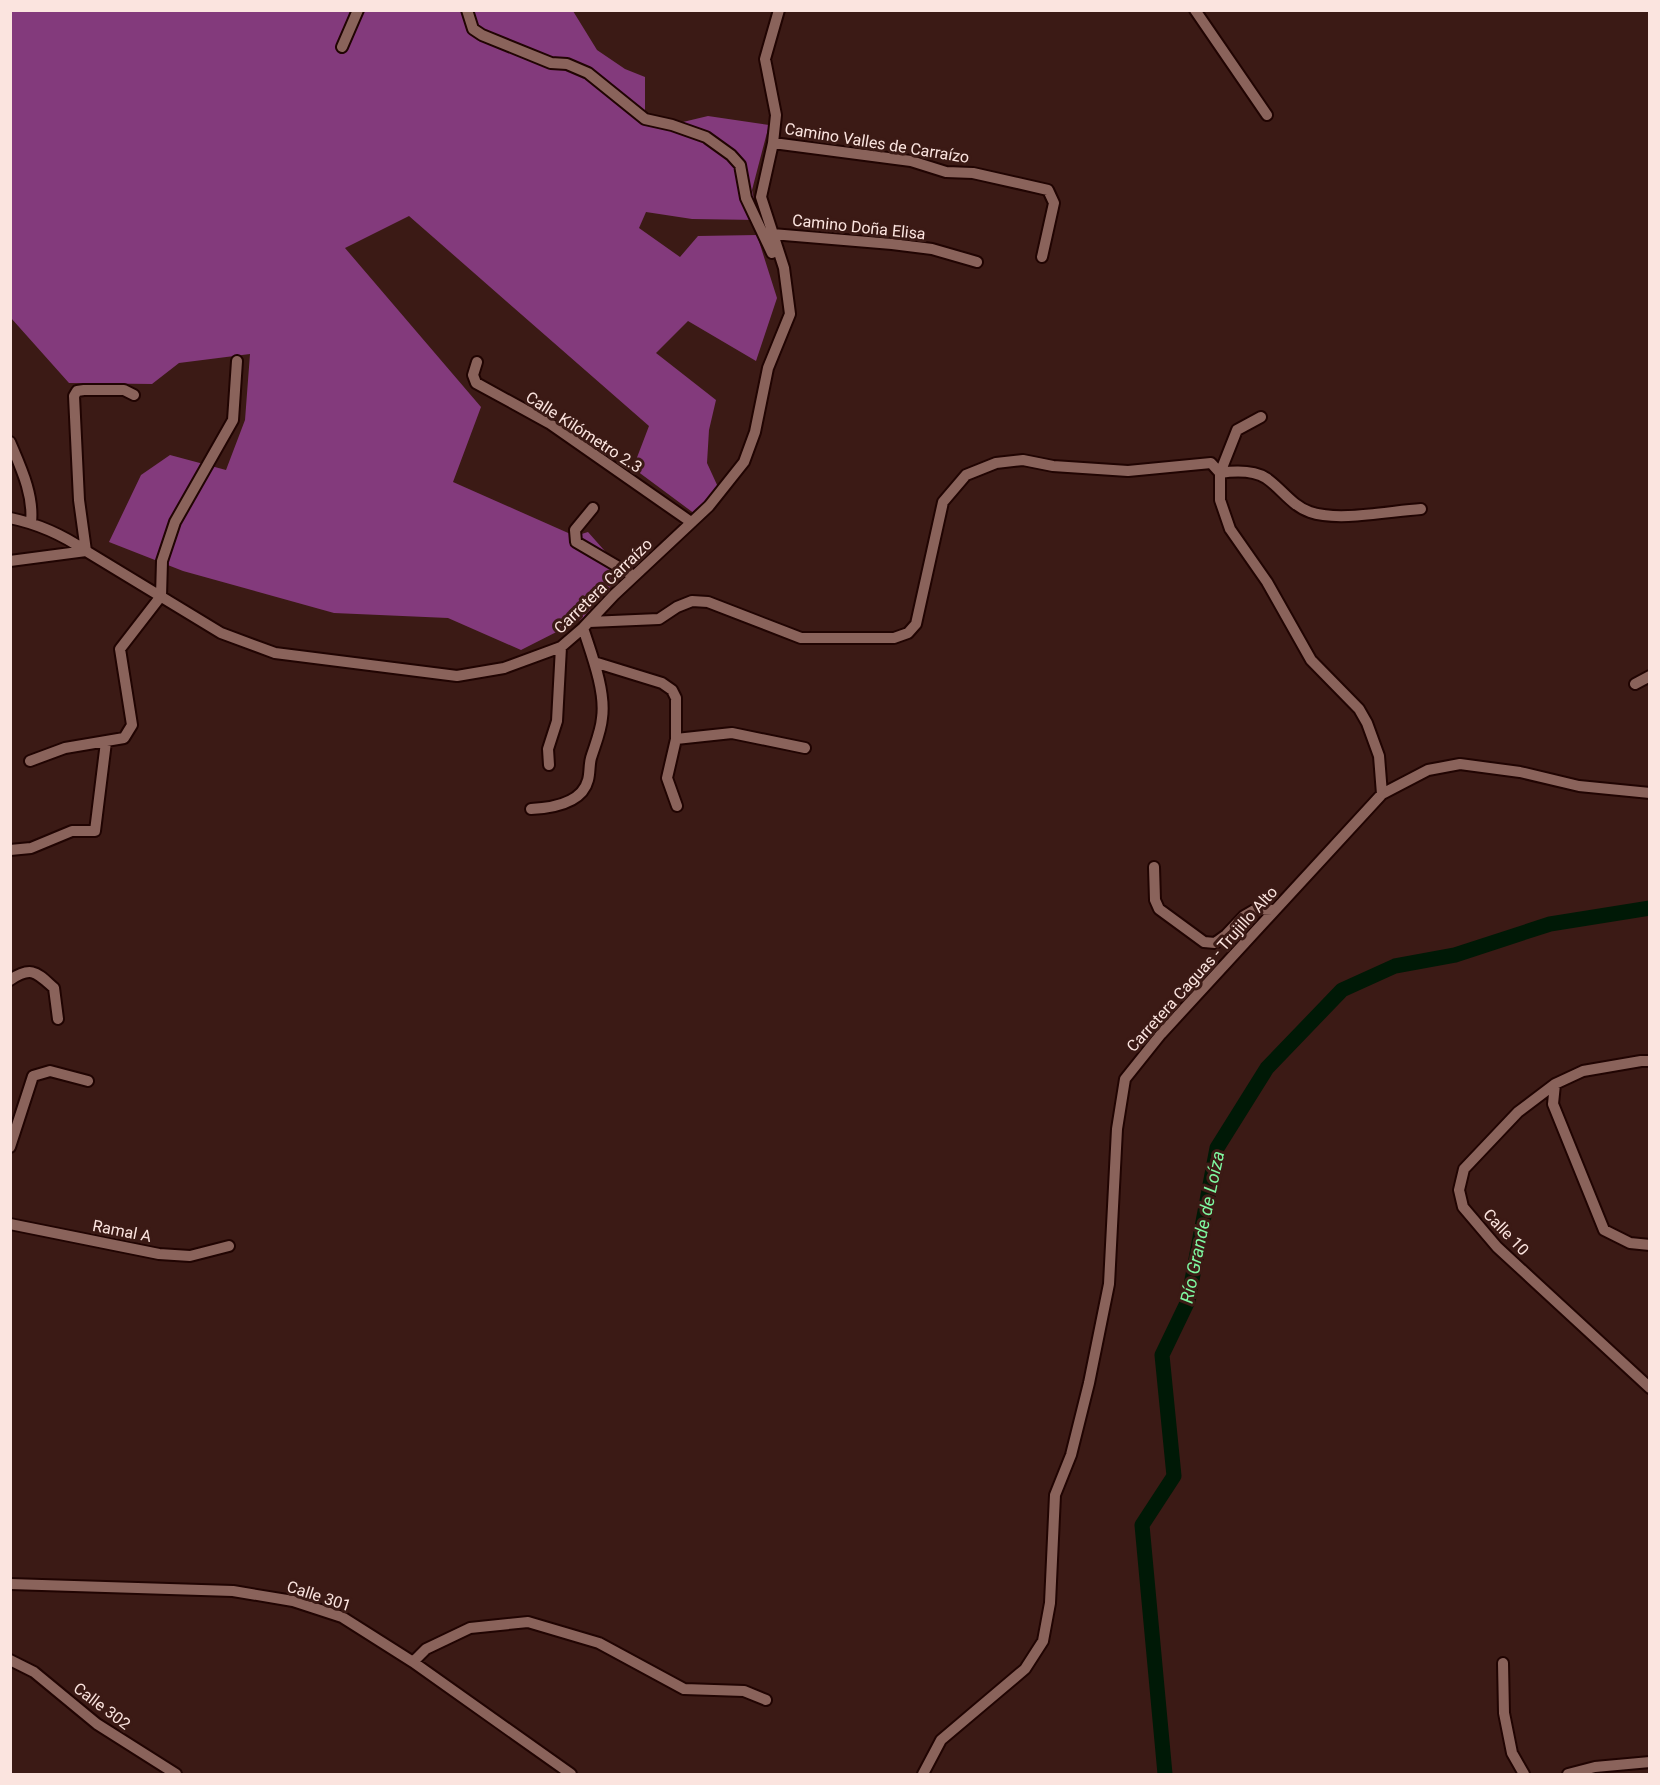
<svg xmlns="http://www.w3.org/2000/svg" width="1660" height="1785" font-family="Roboto,sans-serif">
<rect width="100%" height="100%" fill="#3b1a15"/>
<path fill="#833a7c" d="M10 11H573L597 50 625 69 645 77V114L662 127 708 116 769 125 752 190 758 220 692 219 646 212 639 228 680 257 698 236 757 235 777 298 756 361 688 321 656 353 716 400 709 430 707 463 718 487 695 514 633 468 649 426 409 216 345 248 481 407 453 482 575 536 588 532 611 558 619 577 582 619 521 650 448 618 334 613 183 571 109 542 141 475 170 455 226 470 245 420 250 354 179 363 152 384 69 383 11 318Z"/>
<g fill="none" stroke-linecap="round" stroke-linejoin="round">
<path stroke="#001906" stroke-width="15" d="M1165 1774 1142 1525 1174 1476 1162 1355 1188 1301 1217 1148 1267 1068 1342 990 1395 966 1455 955 1550 924 1650 908"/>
<g stroke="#200402" stroke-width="14">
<path id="minor" d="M467 10 473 29 482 35 551 63 567 64 588 73 645 119 672 125 706 137 731 155 740 165 746 198 772 253
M1195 10 1267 115
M342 47 358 10
M773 143 911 161 946 172 973 173 1048 190 1054 203 1042 257
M772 234 892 244 932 249 977 262
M477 362 473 375 476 383 549 423 691 522
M1261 417 1237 430 1220 473V500L1230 529 1267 582 1311 660 1359 709 1367 723 1379 756 1382 794
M10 442C21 468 34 495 31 523
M1220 473C1234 471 1253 470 1266 478 1281 488 1292 506 1310 512 1338 522 1390 511 1421 509
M593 508 575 530 576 542 634 576
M10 518C39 524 63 535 86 551
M86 551 79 500 74 396 77 391 84 390H124L134 395
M10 561 86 551 221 633 275 653 457 676 504 668 561 647 583 628 614 595 709 506 744 462 755 432 768 368 790 314 784 268 761 197 773 143 776 115 765 59 779 10
M589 622 659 619 677 607 692 601 708 602 801 638H894L908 633 916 624 943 502 966 475 996 463 1023 460 1053 466 1128 471 1211 463 1220 473
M594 662 662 683 672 690 676 698V739L667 778 677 806
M1635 684 1650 676
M676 739 732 733 805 748
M30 761 65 748 124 738 132 725 120 649 161 596 162 561 175 522 233 420 237 361
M549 765 548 749 557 721 561 647
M531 809C551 808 582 804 588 780 590 773 589 765 591 758 595 745 601 731 602 718 606 691 591 653 583 628
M10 850 31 848 72 831H95L106 742
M1154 867 1155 900 1159 909 1204 942 1215 943 1226 935 1244 916 1256 909 1275 910
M10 980C32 965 37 973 54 988L58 1019
M1650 1061H1641L1583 1071 1555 1084 1553 1104 1604 1230 1630 1243 1650 1245
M1555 1084 1518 1112 1464 1169 1459 1190 1463 1207 1497 1247 1650 1388
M10 1147 33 1076 50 1071 88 1081
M10 1224 159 1254 190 1256 229 1246
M10 1584 233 1591 293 1601 342 1617 413 1662 571 1774
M10 1660 34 1672 97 1724 176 1774
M413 1662 426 1649 470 1628 528 1622 599 1643 684 1689 744 1691 766 1700
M1503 1663 1504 1713 1512 1753 1524 1774
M923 1774 941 1740 1025 1669 1043 1641 1050 1603 1055 1495 1071 1455 1089 1383 1109 1284 1117 1129 1125 1079 1161 1034 1382 794 1428 770 1460 764 1520 772 1579 786 1650 793
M1568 1774 1595 1767 1650 1762"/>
</g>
<use href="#minor" stroke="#8a635b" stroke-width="10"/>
</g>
<g text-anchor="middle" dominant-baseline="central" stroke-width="6" stroke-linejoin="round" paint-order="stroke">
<g font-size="16" fill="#fbe4df" stroke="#3b1a15">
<text transform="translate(877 143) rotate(9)">Camino Valles de Carraízo</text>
<text transform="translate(859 227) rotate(6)">Camino Doña Elisa</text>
<text transform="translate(584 432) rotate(33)">Calle Kilómetro 2.3</text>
<text transform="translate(603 586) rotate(-44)">Carretera Carraízo</text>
<text transform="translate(1202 969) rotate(-48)">Carretera Caguas - Trujillo Alto</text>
<text transform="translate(122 1231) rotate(11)">Ramal A</text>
<text transform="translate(1506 1232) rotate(46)">Calle 10</text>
<text transform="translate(319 1596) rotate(18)">Calle 301</text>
<text transform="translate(102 1706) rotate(37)">Calle 302</text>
</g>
<g font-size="18" font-style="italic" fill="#7ff7a0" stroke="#3b1a15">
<text transform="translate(1202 1227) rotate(-78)">Río Grande de Loíza</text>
</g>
</g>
<rect width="1660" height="1785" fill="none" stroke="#fbe4df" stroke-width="24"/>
</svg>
